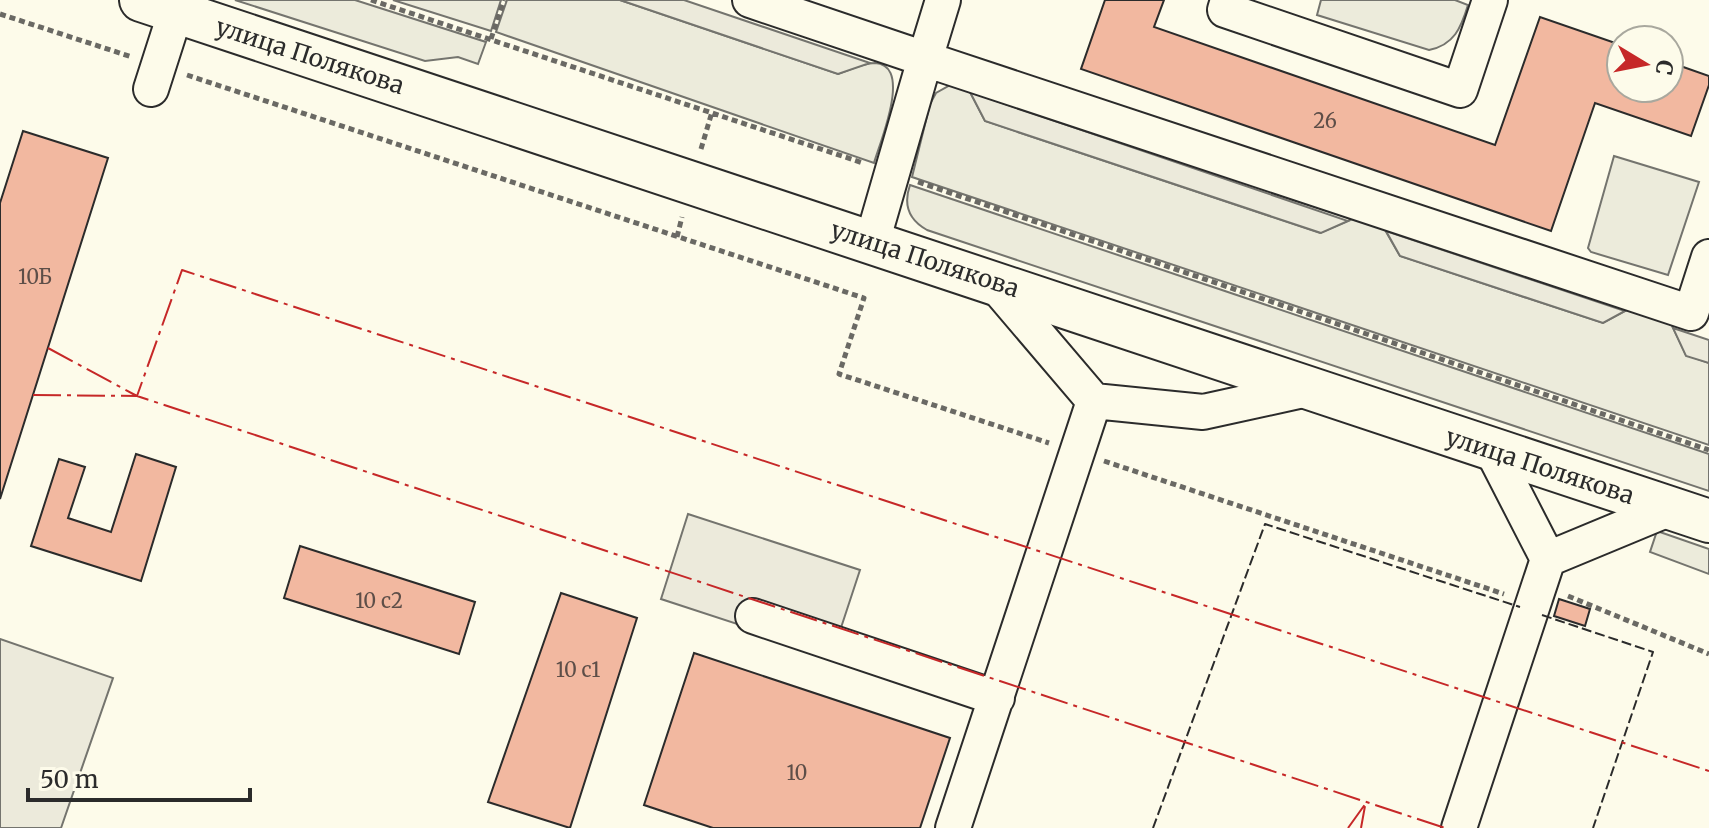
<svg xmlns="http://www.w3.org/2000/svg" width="1709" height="828" font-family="Merriweather,serif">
<rect width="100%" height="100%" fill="#fdfbea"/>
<path fill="#ecebdb" stroke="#74746e" stroke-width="2" d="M235 0H355L486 42 478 64 458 57 425 61Z
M393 0H501L491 31Z
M507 0H620L838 74C849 70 863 63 875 63 913 65 880 142 874 163L496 32Z
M1321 0H1455L1468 5C1461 28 1454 45 1429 50L1317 15Z
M954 83 970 92 985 121 1320 233 1352 219 1381 223 1400 256 1603 323 1634 306 1668 317 1686 355 1709 363V445L912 177 930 104 936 93Z
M1614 156 1699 182 1668 275 1591 252 1588 248Z
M910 185 1709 454V491L927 230C909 220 903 205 910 185Z
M1657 531 1709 549V574L1650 552Z"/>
<path fill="#eceadb" stroke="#74746e" stroke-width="2" d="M620 0H684L870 63 838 74Z
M970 92 1348 221 1321 233 985 121Z
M1386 231 1625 311 1603 323 1400 256Z
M1673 328 1709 340V363L1686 356Z
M688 514 860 570 832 655 661 599Z
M0 639 113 678 61 828H0Z"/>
<path fill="#f2b8a0" stroke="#2b2b2b" stroke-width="2" d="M1105 0H1164L1154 27 1495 145 1540 17 1621 45V88H1669V62L1709 76V85L1691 136 1595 103 1551 231 1081 69Z
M23 131 108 158 0 499V203Z
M136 454 176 467 141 581 31 546 59 459 85 467 68 518 111 532Z
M300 546 475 602 459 654 284 598Z
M561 593 637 618 570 828 488 802Z
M1559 599 1590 609 1585 626 1554 616Z
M694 653 950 738 920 828H713L644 805Z"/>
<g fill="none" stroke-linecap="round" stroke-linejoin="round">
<g stroke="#2b2b2b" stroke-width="38">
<path id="minor" d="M750 0 925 59 872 242
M943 0 925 59 1691 313 1709 257
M1228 0 1225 10 1460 90 1490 0
M151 89 176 11
M991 280 1094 401 1203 412 1308 389
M1548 559 1671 508
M753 616 997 698
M953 828 1094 401
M1459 828 1548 559 1493 452"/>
</g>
<g stroke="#2b2b2b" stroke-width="46">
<path id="major" d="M141 0 1709 521"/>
</g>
<path stroke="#6a6964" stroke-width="5" stroke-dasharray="6 4" stroke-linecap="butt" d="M371 0 863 163
M0 14 132 57
M491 39 504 0
M187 75 864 298 839 374 1049 443
M701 149 712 112
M918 182 1709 450
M677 237 682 217
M1104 461 1504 594
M1568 596 1709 654"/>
<use href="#minor" stroke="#fdfbea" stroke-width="34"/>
<use href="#major" stroke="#fdfbea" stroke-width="42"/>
<path stroke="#2b2b2b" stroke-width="2" stroke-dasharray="10 4" stroke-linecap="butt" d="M1542 615 1653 652 1593 828
M1153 828 1265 524 1520 607"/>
<path stroke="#c62828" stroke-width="2" stroke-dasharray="28 6 4 6" stroke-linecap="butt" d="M48 348 137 396 182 270 1709 771
M33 395 137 396 1445 828
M1348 828 1366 803
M1361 828 1365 806"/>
</g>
<g text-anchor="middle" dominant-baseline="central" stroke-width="6" stroke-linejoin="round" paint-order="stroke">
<g font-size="20" fill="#5d4e48">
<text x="1325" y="120">26</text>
<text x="35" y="276">10Б</text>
<text x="379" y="600">10 с2</text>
<text x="578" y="669">10 с1</text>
<text x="797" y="772">10</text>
</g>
<g font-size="24" fill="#2b2b2b" stroke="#fdfbea">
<text transform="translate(310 56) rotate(18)">улица Полякова</text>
<text transform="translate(925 259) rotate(18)">улица Полякова</text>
<text transform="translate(1540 466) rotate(18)">улица Полякова</text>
</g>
</g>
<g transform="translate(1645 64) rotate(100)"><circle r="38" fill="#fdfbea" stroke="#a9a89e" stroke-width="2"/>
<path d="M0-6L14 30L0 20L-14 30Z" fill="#c62828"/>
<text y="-12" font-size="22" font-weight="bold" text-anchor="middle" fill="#2b2b2b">С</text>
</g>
<path d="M28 788v12h222v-12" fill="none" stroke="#2b2b2b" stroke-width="4"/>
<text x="40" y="788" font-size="24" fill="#2b2b2b" stroke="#fdfbea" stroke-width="6" paint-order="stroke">50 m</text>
</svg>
